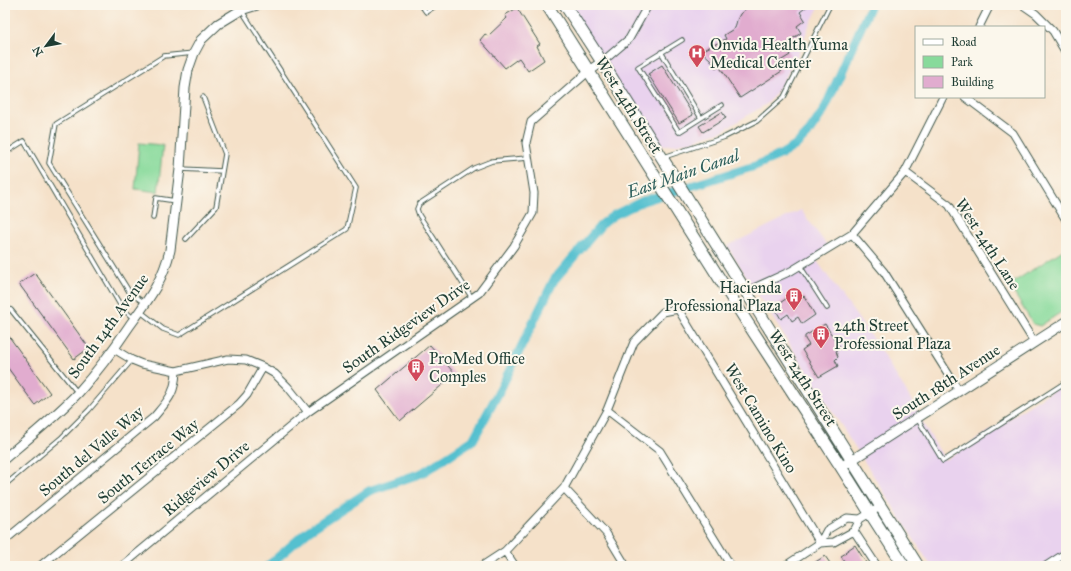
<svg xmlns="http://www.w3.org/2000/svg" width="1071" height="571" font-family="'IM FELL Great Primer',serif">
<rect width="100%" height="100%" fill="#fbf7ec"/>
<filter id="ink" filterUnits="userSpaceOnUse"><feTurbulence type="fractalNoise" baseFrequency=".025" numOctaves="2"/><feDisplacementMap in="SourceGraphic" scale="8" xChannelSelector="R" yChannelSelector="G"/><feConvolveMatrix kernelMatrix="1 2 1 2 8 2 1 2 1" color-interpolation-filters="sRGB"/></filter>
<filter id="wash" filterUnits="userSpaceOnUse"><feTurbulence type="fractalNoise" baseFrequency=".012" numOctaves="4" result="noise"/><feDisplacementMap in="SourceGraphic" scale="16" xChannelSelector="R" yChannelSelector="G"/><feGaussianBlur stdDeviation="0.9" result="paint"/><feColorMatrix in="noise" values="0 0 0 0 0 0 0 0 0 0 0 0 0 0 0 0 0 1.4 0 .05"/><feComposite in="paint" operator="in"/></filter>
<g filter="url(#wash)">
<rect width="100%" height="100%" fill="#f5e1c9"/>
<path fill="#e9d2ee" d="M563 5H820L808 28 800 50 781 86 768 103 722 131 702 137 693 141 677 144 667 145 652 143Z
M801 210 829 248 814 257 876 343 915 406 924 425 945 460 1066 382V566H931L727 246Z"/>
<path fill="#88da9b" stroke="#548c68" d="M139 143 163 145 158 192 135 189Z
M1066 248V309L1040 326 1033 324 1009 285Z"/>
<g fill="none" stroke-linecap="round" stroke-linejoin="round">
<path stroke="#55c0cf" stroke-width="9" d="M268 566 308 531 369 491 422 473 473 440 500 390 554 280 601 225 614 215 643 201 755 166 780 155 795 146 809 132 824 110 871 5"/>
</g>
<g id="blocks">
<path fill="#e1accf" d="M750 5H809L800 12 805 20 797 26 801 33 789 41 791 44 786 47 790 55 777 63 782 71 740 98 719 66 716 68 710 59 701 51 726 39 724 35 735 28 737 20 740 14Z
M517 8 540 44 537 46 544 60 528 71 519 58 505 68 480 40 485 34 488 36 507 18 505 15Z
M662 65 693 115 679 123 648 74Z
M722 112 726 118 703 132 699 126Z
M35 273 89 348 74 359 19 284Z
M793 294 798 301 804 296 815 315 802 324 798 317 792 321 788 314 781 319 774 307Z
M825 324 840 348 836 351 838 357 835 360 838 366 819 377 802 350 809 345 805 339V336Z
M5 331 50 393 35 405 5 364Z
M430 345 455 374 400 421 377 390Z
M855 545 868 566H847L841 556 846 553 845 552Z
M825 556 832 566H809Z"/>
</g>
</g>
<g filter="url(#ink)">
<use href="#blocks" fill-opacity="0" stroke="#3f564a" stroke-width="1"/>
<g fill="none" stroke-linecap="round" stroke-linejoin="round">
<g stroke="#3f564a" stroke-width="5.5">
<path id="service" d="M421 5 426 12 437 5
M682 40 638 67 679 132 722 105
M661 52 701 118
M5 125 6 132H5
M5 153 24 141 122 308 134 319
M664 157 725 137 757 121 784 97 830 5
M181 169 222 171
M153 218 156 198 176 201
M186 239 216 207 225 154 203 97
M800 266 827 308
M472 298 419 215 417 209 419 204 474 168 492 161 528 158
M145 303 130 293 49 163 56 124 164 56 194 53
M5 306 11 310 77 392
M141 312 163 329 179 335 347 229 356 188 242 11
M917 418 943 461 1066 382
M5 485 62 437 89 410 132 360"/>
</g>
<g stroke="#3f564a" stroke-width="9">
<path id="minor" d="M1023 5 1036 14 1053 31 1066 53
M979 27 990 5
M602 62 629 39 648 5
M965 97 1013 133 1066 220
M905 172 949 205 1034 342
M852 234 884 272 959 391
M745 292 791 271 852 234 905 172 943 97
M114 349 132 360 142 364 176 371 228 359 246 360 263 367 275 374 288 387 308 412
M607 410 660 451 731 566
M564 488 606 533 626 566
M854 531 877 566
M5 540 154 417C169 399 175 394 176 371
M820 543 834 542 854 531 860 519 880 507
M505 551 515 566
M40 566 239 404 247 395 263 367
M122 566 308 412 479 293 514 246 533 213 534 193 526 143 531 122 589 71
M482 566 505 551 564 488 607 410 634 342 663 312 678 309 820 543
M785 566 820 543 827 530 847 518 860 519
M1046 566 1066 553"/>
</g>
<g stroke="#3f564a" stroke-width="11">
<path id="tertiary" d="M589 71 602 62
M5 458C30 437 55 417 78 393 97 372 114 349 130 325 148 300 163 281 170 250L180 169 185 88 188 70 194 53 201 40 218 24 241 10 257 5
M841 467 1066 322"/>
</g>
<g stroke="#3f564a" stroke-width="13">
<path id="secondary" d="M547 5 745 319 841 467 870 513 904 566
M565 5 602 62 918 566"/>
</g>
<use href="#service" stroke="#fff" stroke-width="3.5"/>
<use href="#minor" stroke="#fff" stroke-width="7"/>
<use href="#tertiary" stroke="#fff" stroke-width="9"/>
<use href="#secondary" stroke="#fff" stroke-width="11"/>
</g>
</g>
<defs>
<g id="hospital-pin" transform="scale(0.9)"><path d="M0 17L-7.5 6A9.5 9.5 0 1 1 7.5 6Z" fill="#d1495b" stroke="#fbf7ec"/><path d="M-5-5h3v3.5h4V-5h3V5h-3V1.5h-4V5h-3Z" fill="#fff"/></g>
<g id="building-pin" transform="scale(0.9)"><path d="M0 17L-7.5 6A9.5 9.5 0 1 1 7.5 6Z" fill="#d1495b" stroke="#fbf7ec"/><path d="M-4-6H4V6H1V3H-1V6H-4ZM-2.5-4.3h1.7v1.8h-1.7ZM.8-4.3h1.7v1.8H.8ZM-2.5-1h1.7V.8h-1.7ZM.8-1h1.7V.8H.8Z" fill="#fff"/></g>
</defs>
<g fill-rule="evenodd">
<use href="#hospital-pin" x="697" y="53"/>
<use href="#building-pin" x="794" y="296"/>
<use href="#building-pin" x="821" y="334"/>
<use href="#building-pin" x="416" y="367"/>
</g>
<g text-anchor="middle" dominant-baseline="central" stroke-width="4" stroke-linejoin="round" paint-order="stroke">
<g font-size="16" fill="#1f3d34" stroke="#fbf7ec" text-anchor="start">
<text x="710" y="44">Onvida Health Yuma<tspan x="710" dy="18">Medical Center</tspan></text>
<text x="781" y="287" text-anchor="end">Hacienda<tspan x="781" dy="18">Professional Plaza</tspan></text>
<text x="834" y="325">24th Street<tspan x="834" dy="18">Professional Plaza</tspan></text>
<text x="429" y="358">ProMed Office<tspan x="429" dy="18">Comples</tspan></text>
</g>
<g font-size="16" fill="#1f3d34" stroke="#fbf7ec">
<text transform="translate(629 105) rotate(58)">West 24th Street</text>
<text transform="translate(988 244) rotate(57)">West 24th Lane</text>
<text transform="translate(108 326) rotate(-54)">South 14th Avenue</text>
<text transform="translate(406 326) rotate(-35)">South Ridgeview Drive</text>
<text transform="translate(803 378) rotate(57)">West 24th Street</text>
<text transform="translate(946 382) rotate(-33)">South 18th Avenue</text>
<text transform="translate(761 418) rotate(59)">West Camino Kino</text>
<text transform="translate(91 451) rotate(-40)">South del Valle Way</text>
<text transform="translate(148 461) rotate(-39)">South Terrace Way</text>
<text transform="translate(206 478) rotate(-40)">Ridgeview Drive</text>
</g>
<g font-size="17" font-style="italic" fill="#2c5e5b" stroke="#fbf7ec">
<text transform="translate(683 174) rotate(-19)">East Main Canal</text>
</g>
</g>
<rect width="1071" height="571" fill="none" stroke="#fbf7ec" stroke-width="20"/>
<rect x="915" y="26" width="130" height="72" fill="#fbf7ec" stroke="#a3ada2"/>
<rect x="923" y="39" width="20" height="6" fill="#ffffff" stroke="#a3ada2"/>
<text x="951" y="46" font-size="12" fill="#1f3d34">Road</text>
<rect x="923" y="56" width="20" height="12" fill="#88da9b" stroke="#a3ada2"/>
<text x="951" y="66" font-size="12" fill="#1f3d34">Park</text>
<rect x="923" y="76" width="20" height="12" fill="#e1accf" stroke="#a3ada2"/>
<text x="951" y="86" font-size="12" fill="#1f3d34">Building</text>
<g transform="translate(46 46) rotate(238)" stroke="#fbf7ec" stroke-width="3" paint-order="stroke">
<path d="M0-3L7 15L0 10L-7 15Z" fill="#1f3d34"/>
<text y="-6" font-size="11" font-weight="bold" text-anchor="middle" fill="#1f3d34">N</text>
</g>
</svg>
